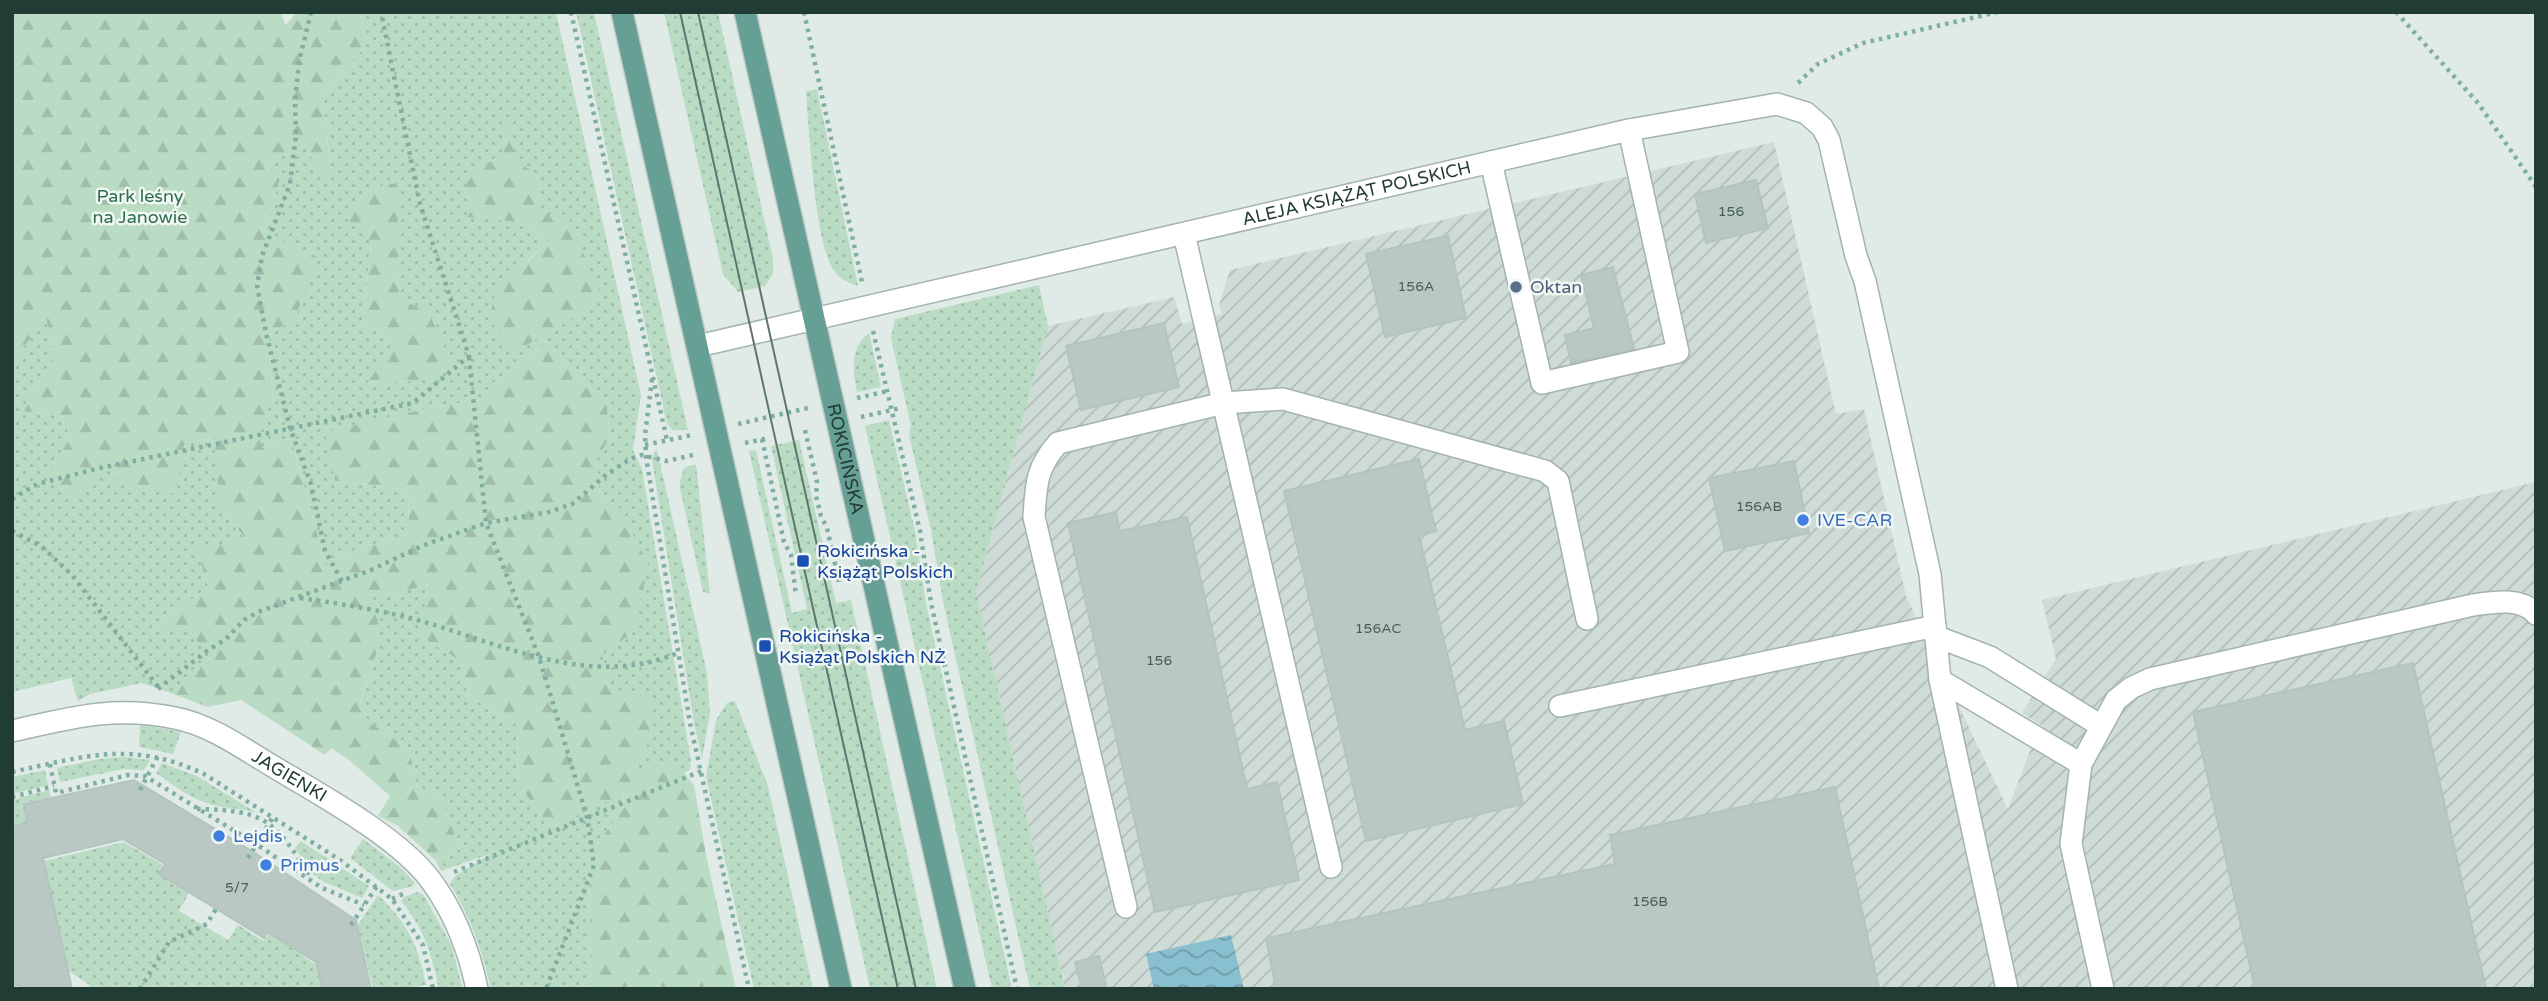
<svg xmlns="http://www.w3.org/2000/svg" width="2548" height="1001" font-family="'Varela Round',sans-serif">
<defs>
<pattern id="industrial-furrows" width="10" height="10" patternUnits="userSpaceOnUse" patternTransform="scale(1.75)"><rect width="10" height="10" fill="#cfdbd6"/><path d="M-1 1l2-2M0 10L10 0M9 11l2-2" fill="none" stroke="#b1bdb8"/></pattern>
<pattern id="grass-dots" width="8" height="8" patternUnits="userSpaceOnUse" patternTransform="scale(1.75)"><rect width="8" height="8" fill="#badcc5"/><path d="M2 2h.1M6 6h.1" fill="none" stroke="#a0beaa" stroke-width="1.8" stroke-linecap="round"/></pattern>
<pattern id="forest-firs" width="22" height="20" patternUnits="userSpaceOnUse" patternTransform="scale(1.75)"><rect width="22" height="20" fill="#badcc5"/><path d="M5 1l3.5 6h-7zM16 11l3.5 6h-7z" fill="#a0beaa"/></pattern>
<pattern id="water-waves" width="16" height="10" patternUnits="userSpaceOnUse" patternTransform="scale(1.75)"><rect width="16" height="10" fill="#89c0cf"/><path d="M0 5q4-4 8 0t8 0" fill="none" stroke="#709da9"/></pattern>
</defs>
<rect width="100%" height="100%" fill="#e0ebe7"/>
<path fill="url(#industrial-furrows)" d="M1774 142 1836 414 1864 409 1906 596 2008 809 2031 748 2044 727 2022 713 2056 659 2042 600 2536 482V989H1065L976 592 1048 326 1174 297 1182 324 1204 319 1222 314 1219 305 1230 270Z"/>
<path fill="url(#grass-dots)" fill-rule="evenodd" d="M360 12H556L641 395 633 450 642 469 691 761 690 770 684 773 672 759 634 774 609 688 602 655 635 631 601 504 596 460 610 437 606 398 580 379 548 342 493 383 479 399 421 410 335 481 408 490 409 533 347 553 327 569 291 438 263 448 256 428 273 401 269 335 295 318 265 232 280 179 262 164 307 145 331 173 323 96 367 44ZM501 157 537 174 541 212 603 300 527 261 550 241 517 222 467 216 485 164ZM396 183 399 299 414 381 368 383 398 341 363 326 371 242Z
M576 12H594L688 430H672L667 424Z
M664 12H718L773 259V274L765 286 738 292 723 274Z
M817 89 858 286C849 283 841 280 835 272 815 248 809 128 806 91Z
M1039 285 1048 326 976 592 1065 989H1030L943 601 931 530 909 435 911 426 891 338 895 319Z
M46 316 54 356 22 411 66 417 69 440 48 472 70 500 117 457 215 437 220 509 246 540 208 587 156 628 185 627 212 657 190 672 176 695 142 683 90 694 78 701 71 678 12 692V363Z
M869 333 881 387 857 392C853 371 849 348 869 333Z
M889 420 915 531 926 604 1012 989H992L865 426Z
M799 440 836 603 851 600 937 989H870L749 451 756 450 792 613 807 609 771 446Z
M657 449 707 673 710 713 702 759 694 723 652 460 654 452Z
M696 464 710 594 703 592 680 488V481L684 468Z
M432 584 417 634 459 660 468 696 518 725 517 783 551 828 624 792 621 811 589 856 591 989H491C482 950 471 918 450 884L455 876 490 854 441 871 436 861 460 849 442 801 417 785 409 749 368 721 360 704 377 651 365 595 398 593Z
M735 701 768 786 813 989H754L706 777 716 720 727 703Z
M140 724 181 732 173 754 139 747Z
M125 757 150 760 144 770 124 769 60 782 57 768 99 759Z
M162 763 197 776 257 813C242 808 228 809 213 805 191 799 174 786 156 773Z
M45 770 48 785 12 794V777Z
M49 790 51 797 23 803 26 823 12 826V800Z
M363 839 400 867 415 883 413 886 393 891 350 858Z
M301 841 369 886 362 898 324 882 311 873 295 848Z
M124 842 163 865 158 874 189 893 179 911 228 940 238 925 263 941 269 933 315 964 321 989H88L90 985 69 971 44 861Z
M417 892 423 894 452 946 462 987 439 989C431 953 425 930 401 901L404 897Z
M378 895C408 924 418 944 426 985 407 989 392 989 373 989L358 925Z"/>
<path fill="url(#forest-firs)" d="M12 12H280L286 25 297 12H360L367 44 323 96 331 173 318 176 307 145 262 164 280 179 265 232 318 257 295 318 269 335 273 401 257 428 263 448 291 438 327 569 347 553 409 533 408 490 335 481 325 432 421 410 479 399 493 383 548 342 580 379 606 398 610 437 596 460 601 504 618 505 648 564 635 631 602 655 609 688 652 698 647 747 634 773 672 759 694 785 706 855 736 989H591L589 856 621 811 624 793 551 828 517 783 518 725 468 696 459 660 417 634 431 584 398 593 366 595 378 606 377 651 360 703 368 721 409 749 417 785 442 801 460 849 436 861 397 825 378 816 390 796 349 760 331 748 325 755 241 700 208 707 176 695 190 672 211 657 185 627 155 629 208 587 197 549 246 539 220 509 214 437 184 444 175 494 115 484 116 458 70 501 48 472 69 440 66 417 22 411 54 356 46 317 12 363Z
M507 117 517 162 537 174 541 212 569 219 603 300 515 352 489 319 496 290 550 241 517 222 467 217 466 183 485 164 501 157Z
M397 183 399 298 429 313 454 369 414 381 367 383 398 341 363 326 371 242 346 217 366 188Z"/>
<path fill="url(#water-waves)" d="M1231 935 1244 989H1154L1146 954Z"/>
<path fill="#b9c8c3" stroke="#b3c4be" stroke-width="2" d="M1756 180 1768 228 1706 243 1695 194Z
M1448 236 1466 318 1385 337 1366 254Z
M1613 267 1634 349 1571 363 1565 335 1594 328 1581 275Z
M1164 323 1179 387 1081 410 1066 346Z
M1419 459 1436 531 1419 535 1465 730 1504 721 1523 804 1366 841 1284 491Z
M1794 461 1809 533 1725 551 1709 478Z
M1116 512 1120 531 1187 517 1247 789 1277 782 1299 880 1155 912 1068 523Z
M2413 663 2486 989H2255L2193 712Z
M134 780 258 855 356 920 371 989H322L316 962 267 932 264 938 159 874 165 864 123 839 43 858 72 989H20V985L12 986V827L27 823 24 804Z
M1835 787 1879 989H1276L1266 938 1615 864 1610 835Z
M1099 956 1107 989H1082L1075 962Z"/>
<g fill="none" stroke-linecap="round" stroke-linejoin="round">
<g stroke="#a3b3ae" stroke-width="24">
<g id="minor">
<path d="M1491 162 1542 383 1678 352 1629 130"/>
<path d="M1184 234 1331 867"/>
<path id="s1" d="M698 346 1629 130 1777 104 1806 113 1822 127 1829 140 1856 256 1865 281 1930 574 1940 680 2007 989"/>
<path d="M1935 636 1990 657 2101 726"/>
<path d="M1940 680 2081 764"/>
<path d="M1560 706 1935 626"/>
<path id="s2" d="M12 731C69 718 116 705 175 718 211 725 242 748 274 767 321 795 400 838 432 882 455 914 469 950 477 989"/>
<path d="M1126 907 1034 517C1036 485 1036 468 1058 443L1224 403 1283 399 1545 471 1558 481 1587 619"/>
<path d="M2103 989 2071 844 2081 764 2116 700 2131 688 2150 679 2473 605C2493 602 2521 597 2536 614"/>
</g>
</g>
<g stroke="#c1c8c6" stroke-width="24">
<g id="major">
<path d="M622 12 841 989"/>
<path id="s3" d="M745 12 965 989"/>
</g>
</g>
<path stroke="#81aea2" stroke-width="4.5" stroke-dasharray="3.5 5" stroke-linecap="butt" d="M311 12 299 62 295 101 296 135 290 184 262 256 257 286 266 333 290 428 311 484 325 551 342 581
M571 12 667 440
M804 12 862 282
M2396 12 2478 103 2536 187
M1798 83 1818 64 1863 43 1998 12
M873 331 920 531 931 603 1017 989
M469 357 486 523 539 657 587 817 594 865 546 989
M652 379 645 435 646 457 690 723 749 989
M857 398 888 391
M861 417 901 408
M738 424 808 408
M805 430 817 482 816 496 821 516 827 528 840 586
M762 439 784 542 791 555 796 595
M745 443 769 438
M645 445 692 435
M12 499 37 484 100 468 413 403 469 356 420 204 381 12
M12 531 41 546 72 575 159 688
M300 598C341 604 381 610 421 621 504 645 594 690 680 652
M158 689 207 651 226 639 244 620 258 612 371 570 424 545 486 523 549 512 572 504 606 475 630 459 641 455 667 461 697 454
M50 764 56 793 128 775 145 776 256 844 322 888 364 905
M12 772C86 756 132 740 204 774L340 860 392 899 423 945 433 989
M140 790 158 756
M12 797 54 786
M197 809C268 810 275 822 312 879
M248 858 273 817
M454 872 704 770
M392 899 407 892
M351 925 377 886
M140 989 169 942 207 924 216 909"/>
<use href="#minor" stroke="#fff" stroke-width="21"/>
<use href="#major" stroke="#669f94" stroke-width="21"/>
<path stroke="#5c7671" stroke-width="2" d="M680 12 898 989
M698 12 916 989"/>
</g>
<circle fill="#5c6f8a" stroke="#f1f7f4" stroke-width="2.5" cx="1516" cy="287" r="7"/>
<g fill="#3f7fe0" stroke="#f1f7f4" stroke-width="2.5">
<circle cx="1803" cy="520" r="7"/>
<circle cx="219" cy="836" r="7"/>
<circle cx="266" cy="865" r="7"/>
</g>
<g fill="#1a4fb4" stroke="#f1f7f4" stroke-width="2.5">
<rect x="796" y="554" width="14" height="14" rx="3.5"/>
<rect x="758" y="639" width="14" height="14" rx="3.5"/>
</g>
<g text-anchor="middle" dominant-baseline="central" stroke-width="5" stroke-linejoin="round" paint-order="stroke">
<g font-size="14" fill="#475e58">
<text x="1731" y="211">156</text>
<text x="1416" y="286">156A</text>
<text x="1759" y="506">156AB</text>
<text x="1378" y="628">156AC</text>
<text x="1159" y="660">156</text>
<text x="237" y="887">5/7</text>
<text x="1650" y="901">156B</text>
</g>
<g font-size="18" fill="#213b35" stroke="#f1f7f4">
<text stroke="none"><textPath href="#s1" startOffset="676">ALEJA KSIĄŻĄT POLSKICH</textPath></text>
<text stroke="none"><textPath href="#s3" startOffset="458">ROKICIŃSKA</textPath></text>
<text stroke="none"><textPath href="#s2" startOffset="294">JAGIENKI</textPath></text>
</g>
<g font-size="18" fill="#2d704b" stroke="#f1f7f4">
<text x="140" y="196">Park leśny<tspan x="140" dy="21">na Janowie</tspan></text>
</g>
<g font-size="18" fill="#4e5e75" stroke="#f1f7f4" text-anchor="start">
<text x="1530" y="287">Oktan</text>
</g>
<g font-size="18" fill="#366cbe" stroke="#f1f7f4" text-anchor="start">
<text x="1817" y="520">IVE-CAR</text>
<text x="233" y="836">Lejdis</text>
<text x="280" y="865">Primus</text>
</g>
<g font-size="18" fill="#164399" stroke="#f1f7f4" text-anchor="start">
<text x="817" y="551">Rokicińska -<tspan x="817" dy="21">Książąt Polskich</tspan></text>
<text x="779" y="636">Rokicińska -<tspan x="779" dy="21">Książąt Polskich NŻ</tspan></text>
</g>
</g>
<rect width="2548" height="1001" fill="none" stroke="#213b35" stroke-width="28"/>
</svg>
